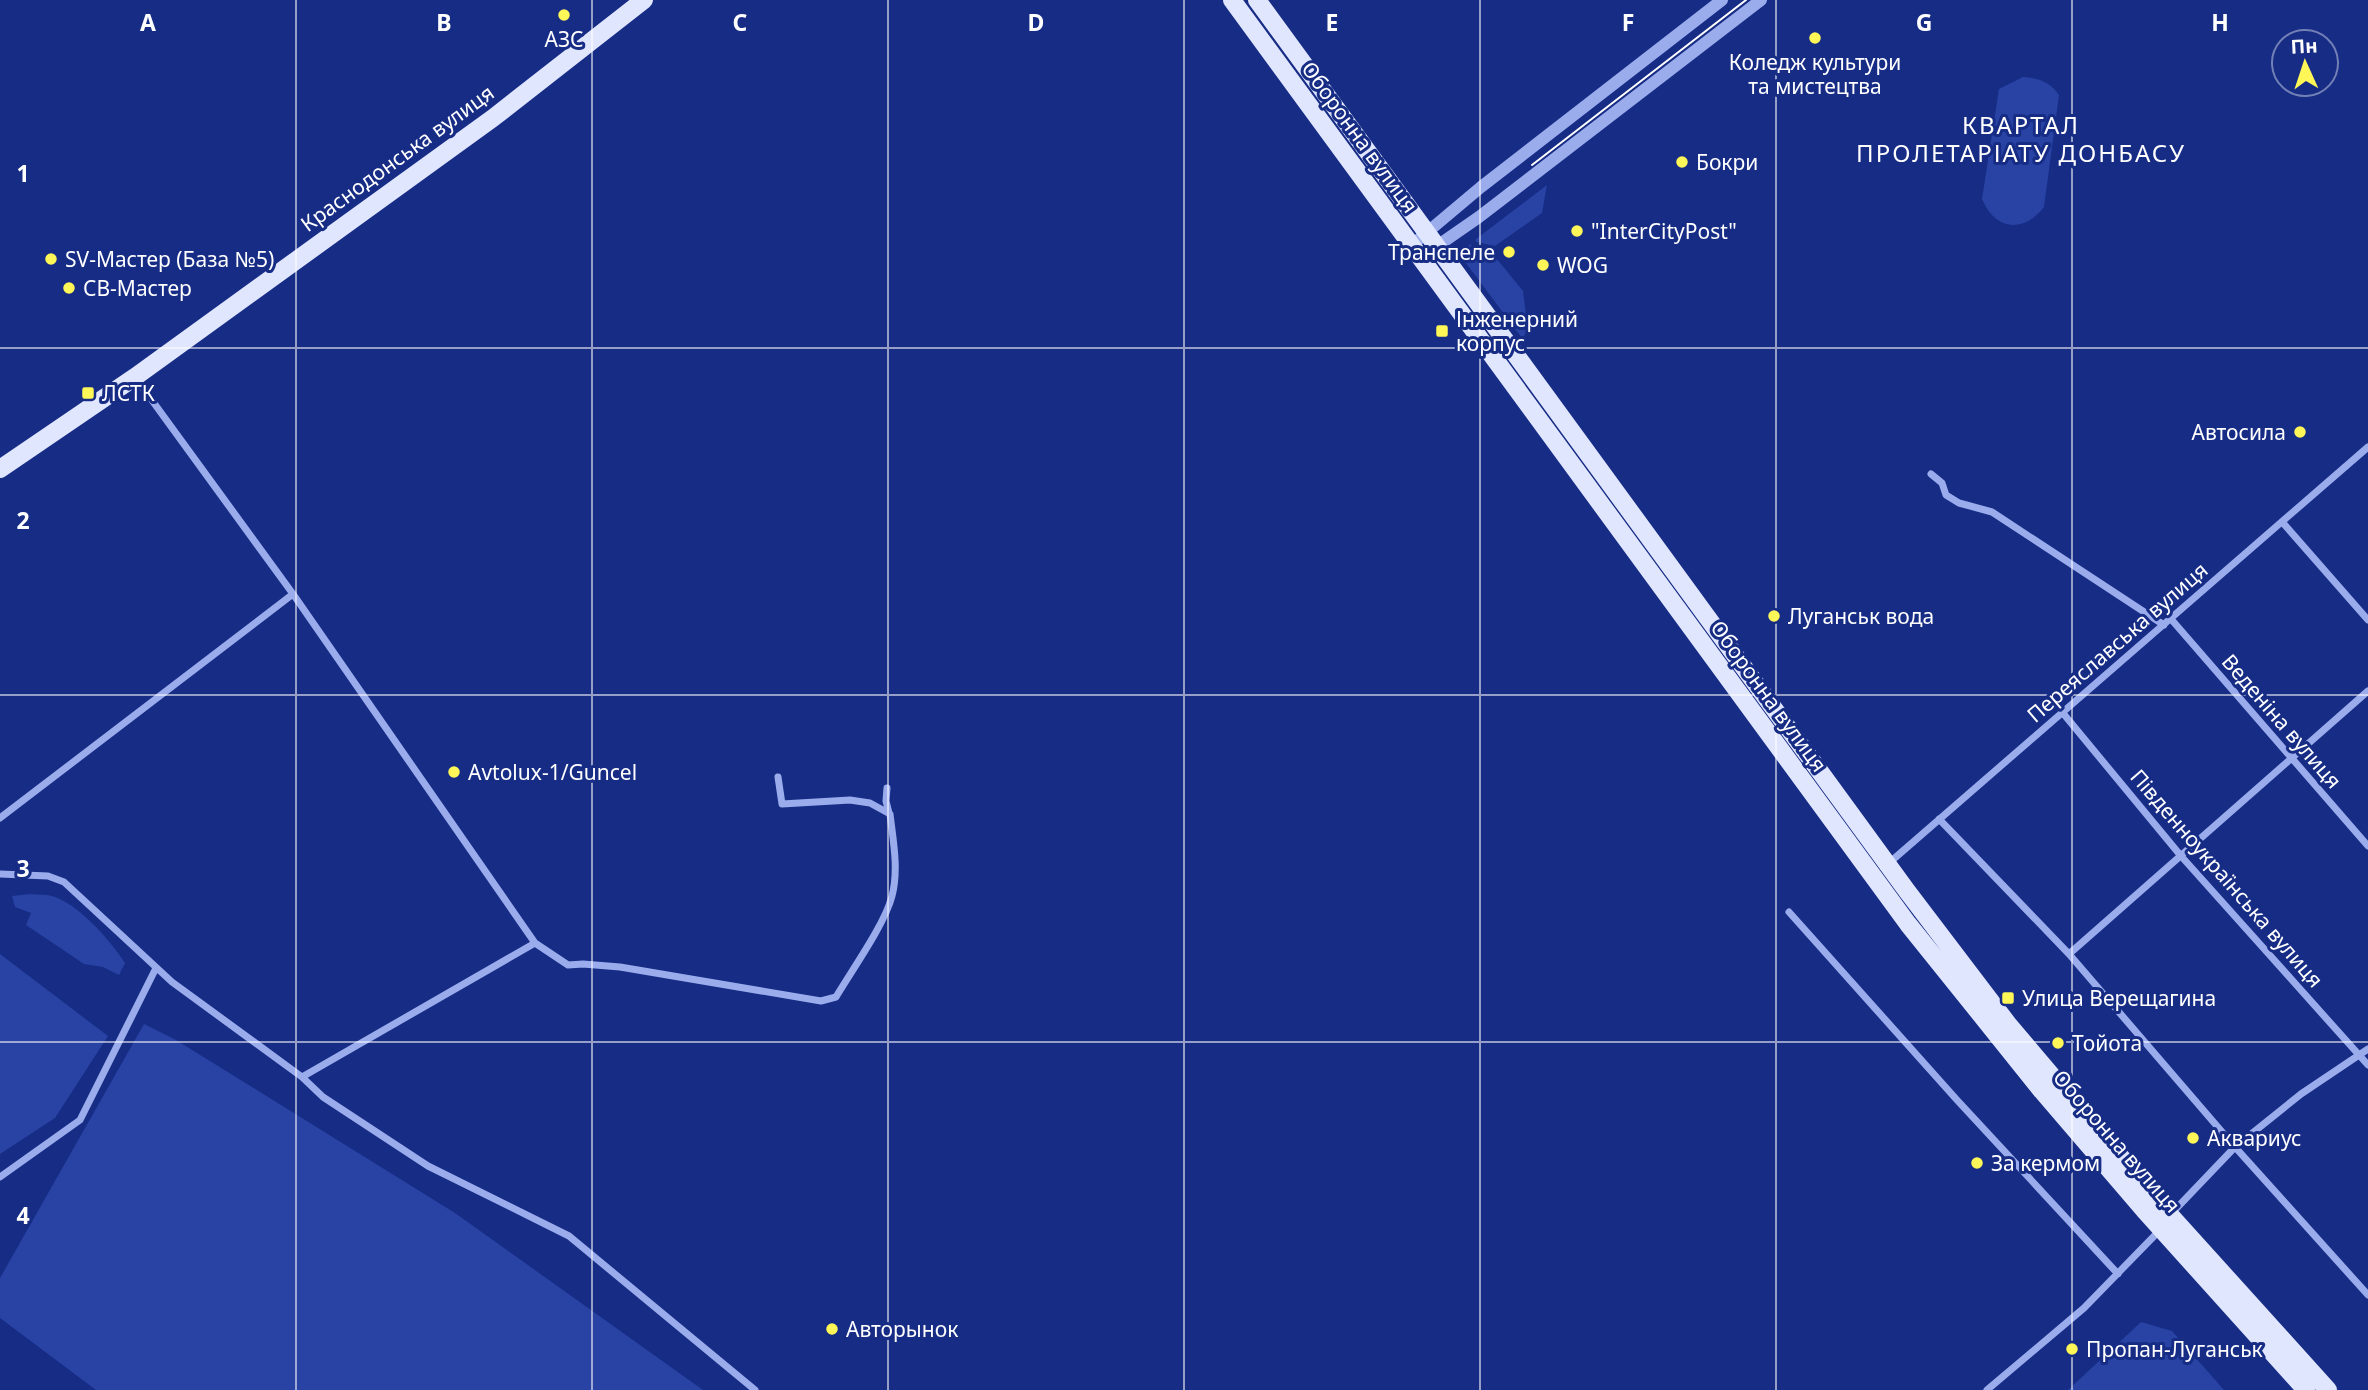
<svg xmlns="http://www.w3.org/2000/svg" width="2368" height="1390" font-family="'Noto Sans',sans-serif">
<rect width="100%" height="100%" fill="#162c85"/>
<path fill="#2843a4" d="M2023 77C2038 78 2050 82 2059 95L2044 207C2024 233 1995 231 1982 199L1999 89Z
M1547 185 1542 213 1495 246 1476 242V239Z
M1470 244 1476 251 1492 253 1523 291 1526 315 1533 325 1522 338 1460 255Z
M30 894C37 895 46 894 52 896 79 904 110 940 125 963L119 975 103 967 84 964 26 925 31 913 15 907 12 896Z
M0 954 108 1036 55 1118 0 1154Z
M144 1024 176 1040 455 1213 703 1390H96L0 1318V1278Z
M2141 1322 2172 1331 2224 1390H2068Z"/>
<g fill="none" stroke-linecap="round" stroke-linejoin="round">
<path stroke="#9baced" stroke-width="7" d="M135 377 293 594 535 943 568 965 583 964 620 967 821 1001 836 997C852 970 885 924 892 896 899 869 893 840 890 814L870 803 850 800 782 804 778 777
M1931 474 1942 483 1946 495 1959 503 1992 512 2164 625
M2283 523 2368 620
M2171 619 2368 846
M2062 712 2181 856 2368 1065
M887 788 886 801 889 813
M0 818 293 594
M1939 819 2069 954 2235 1147 2368 1295
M1889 863 2368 447
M0 874 48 876 64 882 172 982 302 1077 323 1097 428 1166 569 1236 755 1390
M1789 912 1957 1100 2118 1274
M2069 954 2368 691
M302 1077 535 943
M0 1177 80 1120 156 968
M2171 1214 2235 1147 2301 1094 2368 1049
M1987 1390 2084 1308 2160 1230"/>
<path stroke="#9baced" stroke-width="12" d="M1412 245 1481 187 1722 0
M1430 251 1479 217 1761 0"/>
<path stroke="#e1e6ff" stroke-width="18" d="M1232 0 1908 924 2042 1091 2144 1210 2306 1390
M1257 0 1907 891 2008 1024 2170 1215 2328 1390
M0 469 135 377 493 118 644 0"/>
<path stroke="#fff" stroke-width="2" d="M1532 165 1746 0"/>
</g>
<path fill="none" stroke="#fff" stroke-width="2" stroke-opacity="0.55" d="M296 0V1390M592 0V1390M888 0V1390M1184 0V1390M1480 0V1390M1776 0V1390M2072 0V1390M0 348H2368M0 695H2368M0 1042H2368"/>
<g fill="#fff657" stroke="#162c85" stroke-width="2.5">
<circle cx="564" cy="15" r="7"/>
<circle cx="1815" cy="38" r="7"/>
<circle cx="1682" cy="162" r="7"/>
<circle cx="1577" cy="231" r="7"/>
<circle cx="1509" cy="252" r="7"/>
<circle cx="51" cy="259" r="7"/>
<circle cx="1543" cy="265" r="7"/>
<circle cx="69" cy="288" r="7"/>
<rect x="1435" y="324" width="14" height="14" rx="3.5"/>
<rect x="81" y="386" width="14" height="14" rx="3.5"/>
<circle cx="2300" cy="432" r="7"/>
<circle cx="1774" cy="616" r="7"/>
<circle cx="454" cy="772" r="7"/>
<rect x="2001" y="991" width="14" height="14" rx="3.5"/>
<circle cx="2058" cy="1043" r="7"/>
<circle cx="2193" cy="1138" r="7"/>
<circle cx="1977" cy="1163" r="7"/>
<circle cx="832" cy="1329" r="7"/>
<circle cx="2072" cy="1349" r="7"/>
</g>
<g text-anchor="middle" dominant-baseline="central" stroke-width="6" stroke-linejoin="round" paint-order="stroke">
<g font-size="21" fill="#fff" stroke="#162c85" text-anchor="start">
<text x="564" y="39" text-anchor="middle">АЗС</text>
<text x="1815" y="62" text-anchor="middle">Коледж культури<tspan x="1815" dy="24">та мистецтва</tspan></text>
<text x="1696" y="162">Бокри</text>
<text x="1591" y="231">"InterCityPost"</text>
<text x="1495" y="252" text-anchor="end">Транспеле</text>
<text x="65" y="259">SV-Мастер (База №5)</text>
<text x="1557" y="265">WOG</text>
<text x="83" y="288">СВ-Мастер</text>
<text x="1456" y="319">Інженерний<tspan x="1456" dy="24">корпус</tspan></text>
<text x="102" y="393">ЛСТК</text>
<text x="2286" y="432" text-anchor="end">Автосила</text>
<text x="1788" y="616">Луганськ вода</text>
<text x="468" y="772">Avtolux-1/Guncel</text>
<text x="2022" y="998">Улица Верещагина</text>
<text x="2072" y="1043">Тойота</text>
<text x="2207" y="1138">Аквариус</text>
<text x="1991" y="1163">За кермом</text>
<text x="846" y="1329">Авторынок</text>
<text x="2086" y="1349">Пропан-Луганськ</text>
</g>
<g font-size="21" fill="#fff" stroke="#162c85">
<text transform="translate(1360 137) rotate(54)">Оборонна вулиця</text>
<text transform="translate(397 158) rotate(-36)">Краснодонська вулиця</text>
<text transform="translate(2117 642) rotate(-41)">Переяславська вулиця</text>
<text transform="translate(1769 696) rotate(54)">Оборонна вулиця</text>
<text transform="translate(2282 721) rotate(49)">Веденіна вулиця</text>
<text transform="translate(2227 878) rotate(49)">Південноукраїнська вулиця</text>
<text transform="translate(2117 1141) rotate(49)">Оборонна вулиця</text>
</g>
<g font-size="24" letter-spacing="2" fill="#fff" stroke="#162c85">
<text x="2021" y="124">КВАРТАЛ<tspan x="2021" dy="28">ПРОЛЕТАРІАТУ ДОНБАСУ</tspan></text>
</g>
</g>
<g font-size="23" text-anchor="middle" font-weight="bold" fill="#fff" stroke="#162c85" stroke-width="6" stroke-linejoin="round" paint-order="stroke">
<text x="148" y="31">A</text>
<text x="444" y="31">B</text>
<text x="740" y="31">C</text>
<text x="1036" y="31">D</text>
<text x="1332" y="31">E</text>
<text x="1628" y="31">F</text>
<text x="1924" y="31">G</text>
<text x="2220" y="31">H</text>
<text x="23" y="182">1</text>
<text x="23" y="529">2</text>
<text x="23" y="877">3</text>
<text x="23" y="1224">4</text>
</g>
<g transform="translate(2305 63) rotate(357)"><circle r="33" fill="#162c85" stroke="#7380b6" stroke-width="2"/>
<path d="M0-5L12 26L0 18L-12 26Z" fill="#fff657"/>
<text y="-10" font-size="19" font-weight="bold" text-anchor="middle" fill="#ffffff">Пн</text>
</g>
</svg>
